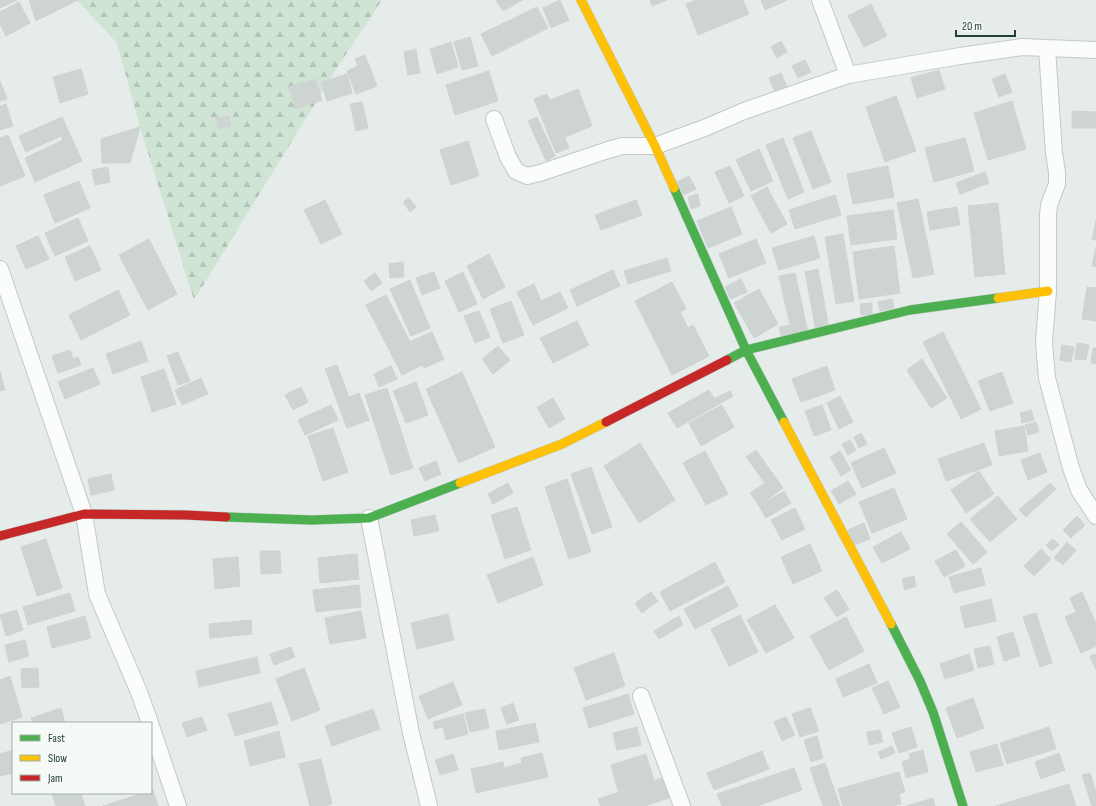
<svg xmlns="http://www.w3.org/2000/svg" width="1096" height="806" font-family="'Sofia Sans Condensed',sans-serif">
<defs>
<pattern id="forest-firs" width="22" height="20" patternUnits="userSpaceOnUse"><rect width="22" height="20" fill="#cfe4d4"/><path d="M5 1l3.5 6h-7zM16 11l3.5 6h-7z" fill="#b1c5b7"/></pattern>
</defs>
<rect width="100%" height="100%" fill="#e6ece9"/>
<path fill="url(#forest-firs)" d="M77 0H382L337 68 194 300 140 127 117 43Z"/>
<path fill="#ced4d2" stroke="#cfd4d2" d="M0 0H17L0 8Z
M29 0H78L36 21Z
M496 0H523L503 11Z
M560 0 569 20 551 28 543 8Z
M650 0H667L652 6Z
M696 0H743L749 14 698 35 686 4Z
M761 0H787L765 10Z
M19 2 30 23 6 36 0 24V12Z
M871 4 887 36 864 47 848 16Z
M537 7 548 28 492 56 481 34Z
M470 37 478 66 462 70 454 42Z
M781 41 787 52 777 58 771 47Z
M451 42 458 67 437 74 430 49Z
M416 49 420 73 408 75 404 52Z
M365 55 377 86 356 94 347 71 358 66 355 59Z
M805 60 811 72 798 78 792 66Z
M81 69 88 94 60 103 53 77Z
M939 70 945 89 917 98 911 78Z
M489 71 498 101 455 115 446 85Z
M781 73 787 87 775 92 769 78Z
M347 74 352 93 327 101 321 82Z
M1005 74 1012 92 999 97 992 79Z
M315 79 322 100 296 109 289 87Z
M0 81 7 99 0 101Z
M578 89 592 126 565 137 550 100Z
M547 94 569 148 556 153 534 99Z
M896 96 916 151 885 162 866 107Z
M1012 101 1026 149 988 160 974 113Z
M362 102 368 128 356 131 350 104Z
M6 104 13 126 0 130V106Z
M1072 111 1096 112V128H1072Z
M229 116 231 126 218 129 216 118Z
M62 117 82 161 35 182 25 158 63 140 61 136 26 152 19 136Z
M537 117 555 156 546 161 528 121Z
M140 127 130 163H102L101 139Z
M811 131 831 182 813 189 793 138Z
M8 135 25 176 0 186V138Z
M783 138 804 192 788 199 766 145Z
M965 138 974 171 934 182 925 148Z
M468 141 479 176 451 185 440 150Z
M759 149 773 181 751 191 736 160Z
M730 166 744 196 729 203 715 172Z
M888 166 894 197 853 204 847 174Z
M108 167 110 182 95 185 92 170Z
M985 172 989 183 960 194 956 183Z
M689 176 696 189 684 195 677 182Z
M79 181 90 208 55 223 44 195Z
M767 187 787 224 771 233 751 196Z
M698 194 700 206 691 209 688 197Z
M835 195 841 215 795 229 789 210Z
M409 198 416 207 410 212 403 202Z
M918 199 934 274 913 278 897 203Z
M325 200 342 234 321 244 304 210Z
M636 200 642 215 601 230 595 215Z
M998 203 1005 274 975 277 968 206Z
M731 207 742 234 708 248 697 221Z
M957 207 960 225 930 230 927 212Z
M893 210 897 239 851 245 847 216Z
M78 218 88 241 55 256 45 233Z
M1096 220V240L1092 239Z
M843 234 854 301 836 304 825 237Z
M38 236 49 259 26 269 16 246Z
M814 236 820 258 779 270 772 248Z
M149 239 177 294 148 310 119 255Z
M756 239 766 263 729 278 719 254Z
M90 246 101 270 75 281 65 257Z
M894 246 900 293 859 299 853 252Z
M1096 247V267L1092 266Z
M489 254 505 287 483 299 467 266Z
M667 258 671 271 628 284 624 271Z
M403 262 404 277 390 278 389 264Z
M818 269 829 329 816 331 805 272Z
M613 270 620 286 577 306 570 290Z
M434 272 440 288 422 295 416 278Z
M463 272 477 304 459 312 445 281Z
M375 273 382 283 371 291 364 281Z
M795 273 809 337 783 343 779 327 790 325 779 276Z
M741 279 747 292 731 299 725 287Z
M410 280 430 328 411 336 390 289Z
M672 282 686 309 680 312 688 328 693 325 709 356 672 375 635 301Z
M534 284 541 301 560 292 568 308 533 325 517 292Z
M1087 287 1096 288V321L1082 319Z
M759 289 778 324 754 338 734 303Z
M118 290 130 315 81 340 69 315Z
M386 295 422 365 402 375 366 305Z
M892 299 894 308 880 311 878 302Z
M511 301 524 335 503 343 490 309Z
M872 303V314L861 315 860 304Z
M479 311 490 337 475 343 464 316Z
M577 321 589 345 553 363 540 338Z
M432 332 444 359 424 368 411 341Z
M943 332 981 409 961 419 923 342Z
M141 341 148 361 113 374 106 354Z
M1077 343 1089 345 1086 360 1075 359Z
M1062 345 1074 347 1071 362 1060 360Z
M498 346 510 360 493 374 482 359Z
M1093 348H1096V364L1091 363Z
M70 350 73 359 78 357 81 365 58 373 52 356Z
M178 352 190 381 178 385 167 356Z
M922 359 947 398 931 408 907 370Z
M337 365 349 397 359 393 369 420 347 428 325 369Z
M391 366 397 379 379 387 374 374Z
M827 366 835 390 801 402 792 379Z
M93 368 100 384 65 399 58 382Z
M164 369 176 404 152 412 141 377Z
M0 371 5 390 0 391Z
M462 372 495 447 459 463 426 389Z
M1002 372 1013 403 990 411 978 381Z
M201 378 208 394 182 405 175 390Z
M416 382 428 415 406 423 393 391Z
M301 387 308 402 293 410 285 395Z
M387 388 413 468 391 475 365 395Z
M709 390 714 399 730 391 733 396 677 428 668 413Z
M840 396 853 422 839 429 827 403Z
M553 398 565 419 549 428 537 407Z
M331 405 338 420 305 435 298 420Z
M722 405 734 427 701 446 689 423Z
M822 405 831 430 814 436 805 411Z
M1031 410 1034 420 1022 423 1020 413Z
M1036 422 1039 432 1028 435 1025 425Z
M1024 426 1028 451 999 456 995 431Z
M333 428 348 472 323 481 308 436Z
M861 433 867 444 859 448 854 437Z
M850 440 856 450 848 455 842 444Z
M640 443 675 500 639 523 604 466Z
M984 443 992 465 946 481 938 459Z
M884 448 896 473 862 488 851 463Z
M756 450 783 488 759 506 750 493 765 483 746 457Z
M705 451 728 494 706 505 683 463Z
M840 451 851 470 841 476 830 457Z
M1040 453 1047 472 1028 480 1021 460Z
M436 461 441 474 425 481 419 468Z
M591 467 612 527 592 534 571 474Z
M979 471 994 494 966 513 951 490Z
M111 474 114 490 91 495 88 479Z
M567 479 591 552 569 559 545 487Z
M848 481 856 494 839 504 831 491Z
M508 483 513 493 493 504 488 494Z
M1050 483 1056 489 1026 517 1019 510Z
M894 488 907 519 872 533 859 502Z
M784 491 791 503 766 518 759 506Z
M998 496 1017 519 990 542 970 519Z
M517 507 531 550 505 559 491 515Z
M795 508 805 529 782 540 771 520Z
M435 515 439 531 414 536 411 520Z
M1077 516 1085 525 1071 538 1063 530Z
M961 522 987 552 973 564 947 534Z
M864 523 870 539 854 545 848 530Z
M901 532 910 549 882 563 873 547Z
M46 539 62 588 37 596 21 547Z
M1053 539 1059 545 1052 551 1046 545Z
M1067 542 1076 550 1063 565 1054 558Z
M810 544 822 571 793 584 781 557Z
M1041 549 1051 559 1034 576 1024 566Z
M956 550 965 566 944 577 935 561Z
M260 551H280L281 573 261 574Z
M357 554 359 579 320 583 318 558Z
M238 557 240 586 215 589 213 559Z
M533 557 543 585 498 603 487 575Z
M715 562 725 582 670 611 660 592Z
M981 568 985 585 954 593 949 577Z
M914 576 916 586 905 590 902 579Z
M359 585 361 607 316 612 313 590Z
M728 586 738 606 695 629 684 609Z
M837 590 849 609 837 617 824 598Z
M651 592 658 601 642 613 635 603Z
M1082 592 1096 624V646L1081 653 1065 617 1076 612 1070 598Z
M70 593 75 611 28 625 23 607Z
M991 599 996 621 965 628 960 607Z
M775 605 794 638 766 653 747 620Z
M17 610 23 630 6 636 0 615Z
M361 611 366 638 330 644 325 618Z
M1036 613 1052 663 1040 667 1023 617Z
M448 614 454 640 417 649 411 623Z
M740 615 758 652 729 666 711 629Z
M85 616 91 638 52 648 47 627Z
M679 616 683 625 659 639 654 631Z
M846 617 864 651 829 670 810 636Z
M251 620 252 634 210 638 209 624Z
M1013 632 1020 656 1004 661 997 637Z
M25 640 29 656 9 662 5 645Z
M990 646 994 664 978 668 974 649Z
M291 647 295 657 274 665 270 654Z
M614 653 625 686 586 700 574 668Z
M969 654 974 670 945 679 940 664Z
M1096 654V670L1090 656Z
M257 657 260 673 199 687 196 671Z
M869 664 877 683 843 697 836 679Z
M38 668 39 687 22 688 21 669Z
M304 668 320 710 292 721 276 679Z
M10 676 22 717 0 724V680Z
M888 681 900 707 884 714 872 688Z
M453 682 462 705 428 719 419 696Z
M628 694 634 714 589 728 583 708Z
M973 698 984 728 957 738 946 708Z
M271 702 278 724 235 736 228 714Z
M513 703 519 720 507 724 501 708Z
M61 708 65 723H33L31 718Z
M810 708 819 731 800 737 792 714Z
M373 709 380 729 332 746 325 726Z
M485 709 489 728 470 732 465 713Z
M463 714 468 734 446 740 443 727 435 729 433 722Z
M202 717 207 730 187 737 182 723Z
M786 717 795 735 782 741 774 722Z
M535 723 539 742 499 750 496 731Z
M637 727 641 745 617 750 613 733Z
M911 727 917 747 899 753 892 733Z
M1049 727 1056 749 1007 764 1000 743Z
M880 730 883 742 869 745 867 732Z
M279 731 285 757 250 766 244 741Z
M817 736 823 758 811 762 804 740Z
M997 744 1003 765 976 772 970 752Z
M892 746 895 753 881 759 878 752Z
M13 750V773L0 776V754Z
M923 750 928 772 906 778 902 762 910 759 909 754Z
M762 751 769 769 714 790 707 773Z
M542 753 548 777 476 793 471 769 503 762 504 768 522 763 521 758Z
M1059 753 1065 770 1041 779 1035 762Z
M453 754 458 770 440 775 435 760Z
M646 754 654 781 618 791 611 765Z
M321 759 332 804 324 806H310L299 764Z
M825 763 840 806H823L810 768Z
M794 768 802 790 757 806H722L717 794Z
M899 772 905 792 899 794 901 804 892 806H843L838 789Z
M1090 773 1096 792V806H1092L1082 775Z
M662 778 669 798 645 806H601L598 799Z
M1069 784 1076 806H996Z
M151 790H153L158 806H103L143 793H151Z
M52 793H81L85 806H56Z
M933 798 935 806H906Z"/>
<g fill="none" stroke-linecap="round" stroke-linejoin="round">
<g stroke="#c3c9c6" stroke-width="18">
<path id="street" d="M820 0 848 75
M1047 48 1054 153 1057 172V184L1049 205 1048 215V291L1044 342 1047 378 1071 468 1079 490 1096 516
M494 119 508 157 516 171 527 176 540 173 605 151 622 146H655L707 127 744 111 848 75 960 56 1022 47 1096 50
M0 269 84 514 97 594 139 692 150 723
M369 518 411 733 429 806
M641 696 682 806
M151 726 178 806"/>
</g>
<g stroke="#c1c9c6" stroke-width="10">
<path id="fast" d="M674 188 746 350 784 422
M727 360 746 350 910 310 998 298
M226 517 311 520 369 518 460 483
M891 624 920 681 933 712 963 806"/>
</g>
<g stroke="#c1c9c6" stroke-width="10">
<path id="slow" d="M581 0 655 146 674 188
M998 298 1048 291
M784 422 891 624
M460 483 562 444 606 422"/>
</g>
<g stroke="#c1c9c6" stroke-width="10">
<path id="jam" d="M606 422 727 360
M0 536 84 514 186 515 226 517"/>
</g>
<use href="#street" stroke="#fbfcfc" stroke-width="16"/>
<use href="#fast" stroke="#4caf50" stroke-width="9"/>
<use href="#slow" stroke="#ffc107" stroke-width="9"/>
<use href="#jam" stroke="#c62828" stroke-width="9"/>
</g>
<rect x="12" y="722" width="140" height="72" fill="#f5faf7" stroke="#a1b0a9"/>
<rect x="20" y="735" width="20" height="6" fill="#4caf50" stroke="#a1b0a9"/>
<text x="48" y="742" font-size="12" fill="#234035">Fast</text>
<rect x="20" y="755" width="20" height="6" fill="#ffc107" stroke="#a1b0a9"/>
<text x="48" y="762" font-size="12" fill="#234035">Slow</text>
<rect x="20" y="775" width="20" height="6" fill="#c62828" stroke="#a1b0a9"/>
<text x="48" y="782" font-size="12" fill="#234035">Jam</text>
<path d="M956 30v6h59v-6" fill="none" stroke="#234035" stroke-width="2"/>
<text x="962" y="30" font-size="12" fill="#234035" stroke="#f5faf7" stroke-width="3" paint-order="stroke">20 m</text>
</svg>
